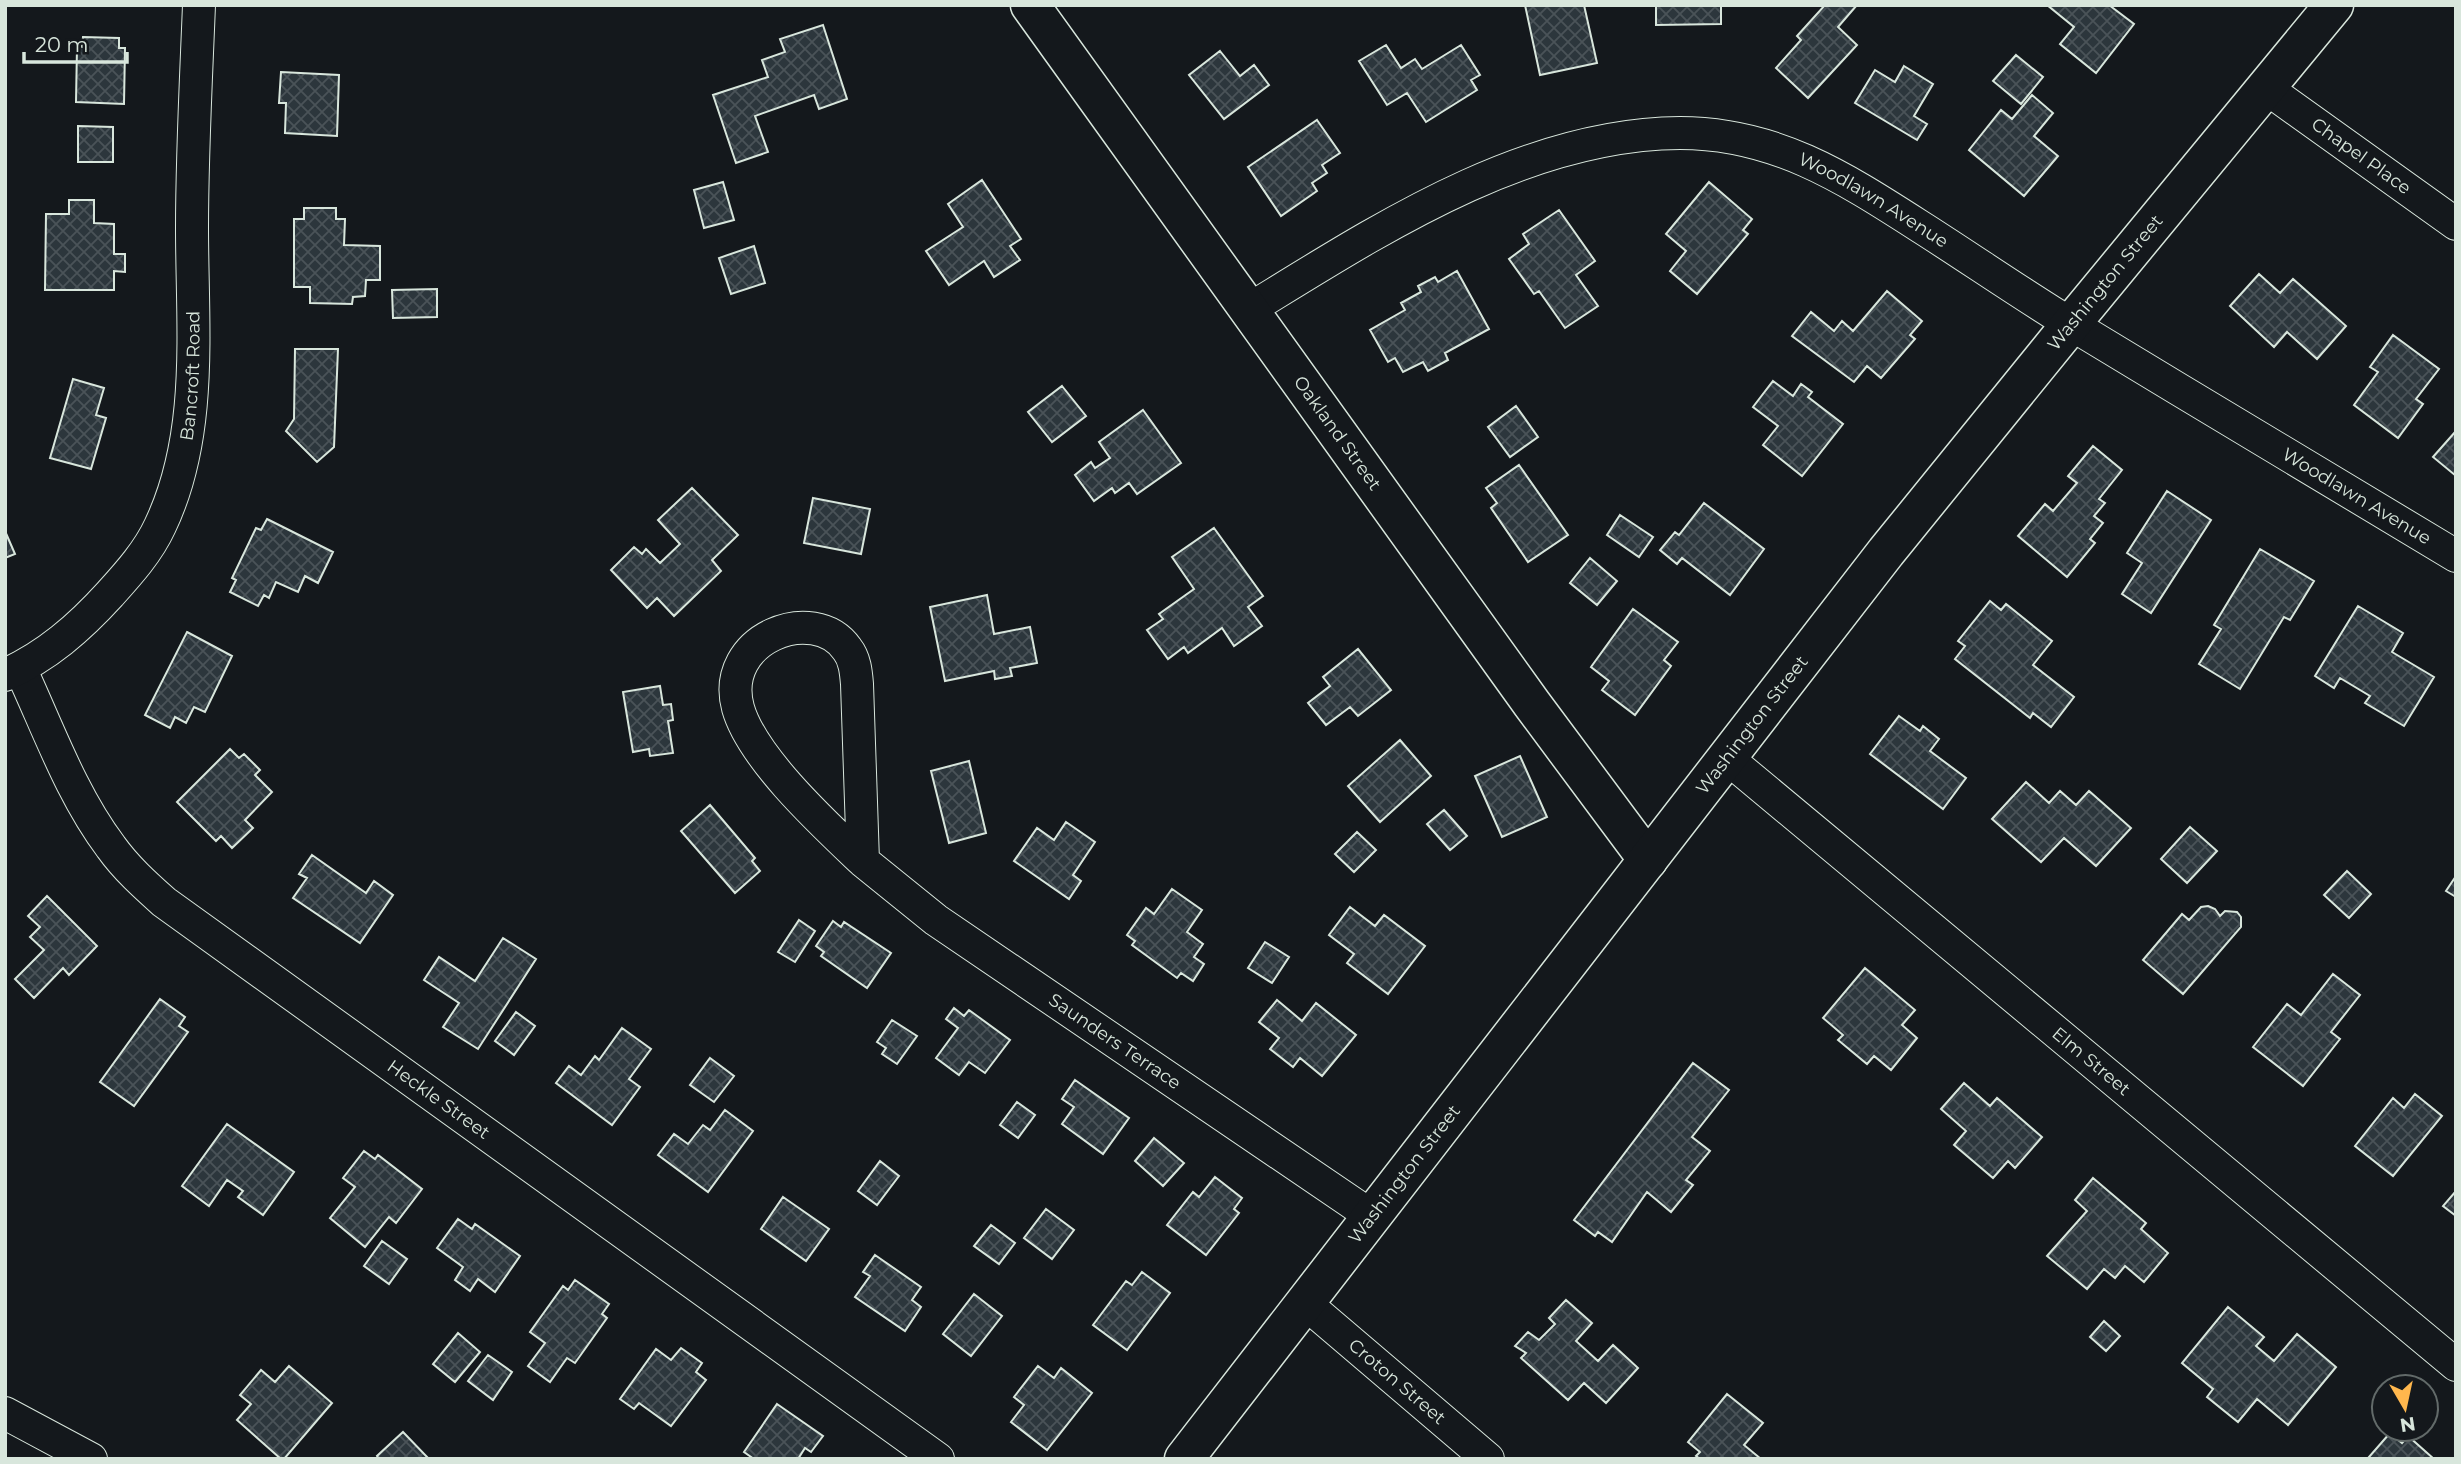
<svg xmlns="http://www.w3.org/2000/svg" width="2461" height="1464" font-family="Montserrat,sans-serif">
<defs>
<pattern id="building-cross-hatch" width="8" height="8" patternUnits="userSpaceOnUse" patternTransform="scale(1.75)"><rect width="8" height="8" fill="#2c363c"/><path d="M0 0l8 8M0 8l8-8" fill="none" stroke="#4a5358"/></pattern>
</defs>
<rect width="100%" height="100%" fill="#14181c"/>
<path fill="url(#building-cross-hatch)" stroke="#d8e6dc" stroke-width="2" d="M1525 5H1584L1597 63 1540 75Z
M1656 5H1721V24L1656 25Z
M1825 5H1857L1838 27 1857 45 1808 98 1776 68 1801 40 1797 36Z
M2047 5H2109L2134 24 2096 73 2060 44 2074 27Z
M823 25 847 99 819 109 814 95 755 116 768 152 736 163 713 95 768 77 762 60 785 52 780 39Z
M83 37 119 38V48H125L124 104 76 102 77 47H82Z
M1386 45 1401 68 1415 59 1422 69 1461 45 1480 75 1471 80 1477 90 1426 122 1407 93 1387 105 1359 61Z
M1220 51 1240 76 1254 65 1269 85 1224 119 1189 75Z
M2016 55 2043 77 2021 104 1993 81Z
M1904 66 1933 84 1914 116 1927 124 1917 140 1855 103 1875 70 1895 82Z
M281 72 339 75 337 136 285 133 286 103H279Z
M2032 95 2053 113 2034 136 2058 156 2024 196 1969 150 2001 110 2012 119Z
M1317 120 1340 153 1322 165 1327 173 1312 183 1317 191 1281 216 1248 167Z
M78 126 113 127V162H78Z
M982 180 1021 239 1010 246 1020 260 994 277 984 261 949 285 926 251 963 227 948 204Z
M723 182 734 220 704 228 694 190Z
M1709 182 1752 219 1743 230 1748 234 1697 294 1670 271 1686 251 1666 234Z
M69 200H94V223L114 224V254H125V272L114 271V290H45L46 214H69Z
M304 208H336V219H345L344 245 380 246V280H366L365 296 353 297 352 304 310 303V287H294V219H304Z
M1559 210 1595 261 1576 275 1598 306 1565 328 1539 291 1534 294 1509 259 1529 244 1523 234Z
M754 246 765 283 731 294 719 258Z
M1457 271 1489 329 1445 353 1448 360 1428 371 1423 362 1403 372 1395 358 1388 362 1370 330 1405 310 1401 303 1421 292 1418 286 1435 277 1438 282Z
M2259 274 2280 293 2293 279 2346 326 2317 359 2287 332 2274 347 2230 306Z
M437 289V317L393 318 392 290Z
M1887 291 1922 321 1910 335 1915 339 1881 378 1867 366 1854 382 1792 336 1811 312 1834 331 1842 321 1853 331Z
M2393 335 2439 369 2416 399 2423 404 2398 438 2354 405 2378 372 2370 367Z
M295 349H338L334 447 317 462 286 431 294 419Z
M73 379 104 388 96 415 106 418 91 469 50 458Z
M1773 381 1793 396 1801 384 1812 392 1808 397 1843 424 1802 476 1763 445 1778 426 1753 407Z
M1062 386 1086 416 1052 442 1028 412Z
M1516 406 1538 437 1510 457 1488 427Z
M1143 410 1181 463 1137 494 1129 483 1115 493 1112 488 1094 501 1075 475 1091 462 1095 468 1110 458 1099 442Z
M2456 431V476L2433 457Z
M2093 446 2122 470 2099 499 2105 503 2094 516 2103 523 2090 539 2095 543 2067 577 2018 536 2045 504 2053 511 2077 483 2068 476Z
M1519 465 1568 535 1528 562 1491 508 1497 503 1486 488Z
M692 488 738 535 712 560 721 571 674 616 657 598 647 608 611 570 634 547 642 554 646 549 660 563 680 544 658 520Z
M2167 491 2211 520 2151 613 2122 594 2142 563 2127 553Z
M813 498 870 509 861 554 804 543Z
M1704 503 1764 549 1730 595 1682 558 1677 564 1660 550 1675 532 1679 535Z
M1620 515 1653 537 1639 557 1607 535Z
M267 519 333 552 318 583 305 576 298 592 276 582 269 598 264 595 258 606 230 592 236 580 232 578 256 528 261 530Z
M1214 528 1263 596 1248 607 1262 626 1234 646 1222 628 1188 653 1184 647 1168 659 1147 630 1163 619 1159 614 1194 589 1172 557Z
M5 531 15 554 5 558Z
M2260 549 2314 581 2290 620 2284 617 2240 689 2199 664 2221 629 2214 625Z
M1590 558 1617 581 1597 605 1570 583Z
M987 595 994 634 1030 627 1037 663 1010 668 1012 676 995 679 994 671 945 681 930 607Z
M1990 601 2001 610 2006 604 2052 641 2033 665 2074 697 2051 727 2033 713 2030 718 1955 659 1965 646 1958 641Z
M2358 606 2403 633 2392 652 2434 677 2404 726 2365 703 2370 696 2340 678 2334 688 2315 676Z
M1633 609 1678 642 1664 660 1671 666 1635 715 1602 690 1609 681 1591 667Z
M187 632 232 656 205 712 194 707 186 723 175 717 170 728 145 715Z
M1358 649 1391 690 1358 716 1350 707 1326 725 1308 703 1330 686 1323 677Z
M660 686 663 705 671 704 673 720 668 721 673 753 650 756 649 749 633 752 623 692Z
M1899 716 1920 731 1923 726 1939 739 1930 751 1966 778 1943 809 1870 754Z
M1400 740 1431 776 1380 822 1348 786Z
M230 749 239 758 244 754 260 770 255 775 272 792 245 820 253 828 232 848 221 836 216 841 177 802Z
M1520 756 1547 817 1502 837 1475 776Z
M969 761 986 833 949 843 931 771Z
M2026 782 2049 803 2060 791 2076 805 2089 791 2131 828 2096 866 2064 838 2041 862 1992 819Z
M710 805 755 858 752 861 760 871 735 893 681 831Z
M1444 810 1467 836 1450 850 1427 824Z
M1066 822 1095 842 1073 875 1081 881 1069 899 1014 861 1037 828 1054 840Z
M2190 827 2217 851 2187 883 2161 859Z
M1357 832 1376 850 1354 872 1335 854Z
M312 855 366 893 374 881 393 895 360 943 293 898 307 878 299 874Z
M2347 871 2371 894 2349 918 2324 895Z
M2456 876V897L2446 891Z
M1172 889 1202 910 1187 932 1203 944 1194 957 1204 964 1193 981 1181 973 1177 978 1132 945 1135 941 1127 935 1146 908 1154 914Z
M47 896 97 946 69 975 63 968 34 998 15 979 44 950 30 937 40 927 28 916Z
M2208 906 2215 909 2220 916 2225 911 2237 912 2241 917V927L2183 994 2143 960 2182 914 2189 920 2201 907Z
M1350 907 1375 926 1384 915 1425 946 1388 994 1347 963 1354 954 1329 935Z
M799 920 815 931 795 962 778 952Z
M833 921 841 927 844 922 891 953 867 988 821 956 824 952 816 946Z
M503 938 536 959 478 1049 443 1027 459 1003 424 980 439 957 475 981Z
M1265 942 1289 957 1272 983 1248 968Z
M1865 968 1915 1010 1902 1025 1917 1038 1891 1070 1874 1056 1867 1064 1838 1040 1843 1035 1823 1018Z
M2333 974 2360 995 2331 1032 2340 1039 2303 1086 2253 1047 2287 1004 2301 1015Z
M160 999 185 1017 179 1026 188 1032 134 1106 100 1082Z
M1277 1000 1302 1021 1316 1003 1356 1035 1322 1076 1300 1058 1293 1067 1270 1049 1279 1038 1259 1022Z
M954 1008 964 1016 969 1010 1010 1040 985 1073 969 1062 959 1075 936 1058 958 1028 946 1019Z
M516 1012 535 1026 514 1055 495 1041Z
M892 1020 917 1036 897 1064 882 1054 886 1048 877 1042Z
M622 1028 651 1049 629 1079 640 1087 612 1125 556 1083 569 1066 581 1075 595 1056 599 1060Z
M710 1058 734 1076 714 1102 690 1085Z
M1693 1063 1729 1090 1692 1137 1710 1151 1686 1180 1693 1185 1671 1212 1647 1192 1612 1242 1598 1232 1595 1236 1574 1220Z
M1075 1080 1129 1118 1103 1154 1062 1124 1074 1107 1062 1099Z
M1964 1083 1990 1106 1997 1098 2042 1137 2015 1168 2008 1161 1993 1178 1954 1145 1966 1131 1941 1109Z
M2415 1094 2442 1116 2393 1176 2355 1146 2393 1098 2404 1108Z
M1017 1102 1035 1115 1018 1138 1000 1125Z
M725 1110 753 1131 708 1192 658 1155 674 1134 688 1144 703 1125 710 1130Z
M227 1124 294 1172 263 1215 238 1197 243 1191 227 1180 209 1206 182 1186Z
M1154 1138 1184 1163 1163 1186 1135 1161Z
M364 1151 375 1159 378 1155 422 1189 396 1223 389 1217 365 1247 330 1218 355 1187 343 1178Z
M880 1161 899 1176 877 1205 858 1191Z
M1215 1177 1242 1198 1234 1209 1239 1213 1206 1255 1167 1225 1193 1192 1199 1197Z
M2093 1178 2146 1223 2141 1229 2168 1253 2144 1282 2125 1266 2115 1278 2104 1269 2087 1289 2047 1256 2087 1211 2075 1200Z
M2456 1191V1216L2443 1206Z
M783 1197 829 1229 806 1261 761 1229Z
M1046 1209 1074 1230 1052 1259 1024 1238Z
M458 1219 472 1229 475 1224 520 1256 495 1292 478 1279 470 1291 455 1280 463 1267 437 1248Z
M991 1225 1015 1243 999 1264 974 1246Z
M382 1241 407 1259 389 1284 364 1266Z
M875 1255 921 1287 912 1300 921 1307 905 1331 855 1297 870 1276 863 1272Z
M1142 1272 1170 1293 1127 1350 1093 1325 1126 1281 1132 1285Z
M575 1280 609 1304 602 1314 607 1318 575 1363 567 1358 550 1382 528 1366 545 1343 530 1332 563 1286 568 1290Z
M974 1294 1002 1316 971 1356 943 1334Z
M1566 1300 1592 1323 1576 1341 1598 1361 1613 1345 1638 1368 1606 1403 1584 1383 1568 1400 1521 1358 1526 1353 1515 1346 1528 1332 1539 1340 1555 1324 1549 1318Z
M2228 1307 2264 1337 2256 1346 2274 1361 2297 1334 2336 1367 2288 1425 2257 1399 2238 1422 2207 1397 2213 1389 2182 1363Z
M2104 1321 2120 1336 2106 1351 2090 1337Z
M458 1333 480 1352 455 1382 433 1364Z
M681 1348 702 1363 696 1372 706 1380 671 1426 639 1403 634 1409 620 1399 656 1349 671 1360Z
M488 1355 512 1372 493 1400 468 1381Z
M289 1366 332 1403 284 1459H281L237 1420 251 1404 240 1395 261 1370 275 1382Z
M1038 1366 1054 1378 1061 1368 1092 1393 1047 1450 1011 1422 1024 1405 1014 1397Z
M1727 1394 1763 1423 1744 1445 1761 1459H1700L1696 1456 1700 1452 1688 1442Z
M777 1404 823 1436 811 1452 805 1448 798 1459H754L744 1452Z
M403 1432 429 1459H379L377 1456Z
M2390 1433 2402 1443 2408 1436 2434 1459H2371L2369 1457Z"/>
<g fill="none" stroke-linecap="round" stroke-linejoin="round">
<g stroke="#d8e6dc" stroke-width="34">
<g id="minor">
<path id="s1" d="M2266 88 2456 224"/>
<path id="s2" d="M1248 310C1377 231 1523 134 1680 133 1777 133 1846 179 1924 229 1974 261 2023 295 2074 326 2201 403 2328 479 2456 556"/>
<path id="s3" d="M20 668C48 728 71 794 111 847 126 868 145 885 164 902L938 1459"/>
<path id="s4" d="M5 675C47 656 79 628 110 594 128 574 148 552 160 526 204 434 192 327 192 228 192 154 196 80 199 5"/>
<path id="s5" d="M1727 758 2456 1365"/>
<path id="s6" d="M863 861C825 825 752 758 738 708 719 638 814 602 847 649 855 659 856 672 857 684L863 861 936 920 1373 1217"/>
<path id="s7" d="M1305 1303 1488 1459"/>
<path d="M5 1413 91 1459"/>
</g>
</g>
<g stroke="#d8e6dc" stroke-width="41">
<g id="tertiary">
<path id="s8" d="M1030 5 1532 704 1648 860"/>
</g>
</g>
<g stroke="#d8e6dc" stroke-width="41">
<g id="primary">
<path id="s9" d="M1184 1459 1886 552 2071 324 2334 5"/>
</g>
</g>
<use href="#minor" stroke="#14181c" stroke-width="32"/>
<use href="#tertiary" stroke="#14181c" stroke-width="38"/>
<use href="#primary" stroke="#14181c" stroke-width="38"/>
</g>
<g text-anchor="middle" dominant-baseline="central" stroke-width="5" stroke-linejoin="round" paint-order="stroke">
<g font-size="18" fill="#d8e6dc" stroke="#14181c">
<text stroke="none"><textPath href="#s1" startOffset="117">Chapel Place</textPath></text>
<text stroke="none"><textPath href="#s2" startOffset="681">Woodlawn Avenue</textPath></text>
<text stroke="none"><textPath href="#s9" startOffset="1494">Washington Street</textPath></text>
<text stroke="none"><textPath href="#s4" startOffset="373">Bancroft Road</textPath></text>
<text stroke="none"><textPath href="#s8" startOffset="527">Oakland Street</textPath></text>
<text stroke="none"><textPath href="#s2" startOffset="1248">Woodlawn Avenue</textPath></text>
<text stroke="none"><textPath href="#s9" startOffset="928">Washington Street</textPath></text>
<text stroke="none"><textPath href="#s6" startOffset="894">Saunders Terrace</textPath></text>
<text stroke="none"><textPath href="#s5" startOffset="474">Elm Street</textPath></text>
<text stroke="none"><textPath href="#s3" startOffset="616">Heckle Street</textPath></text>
<text stroke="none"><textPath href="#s9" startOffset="360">Washington Street</textPath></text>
<text stroke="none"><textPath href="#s7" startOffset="121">Croton Street</textPath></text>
</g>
</g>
<rect width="2461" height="1464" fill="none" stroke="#d8e6dc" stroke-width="14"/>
<g transform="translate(2405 1408) rotate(171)"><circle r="33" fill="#14181c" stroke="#626a69" stroke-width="2"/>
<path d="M0-5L12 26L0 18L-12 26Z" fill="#ffb74d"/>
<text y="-10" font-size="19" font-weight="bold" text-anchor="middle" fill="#d8e6dc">N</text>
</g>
<path d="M24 52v10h103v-10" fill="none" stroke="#d8e6dc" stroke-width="3.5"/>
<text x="35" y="52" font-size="21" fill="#d8e6dc" stroke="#14181c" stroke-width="5" paint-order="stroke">20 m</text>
</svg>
